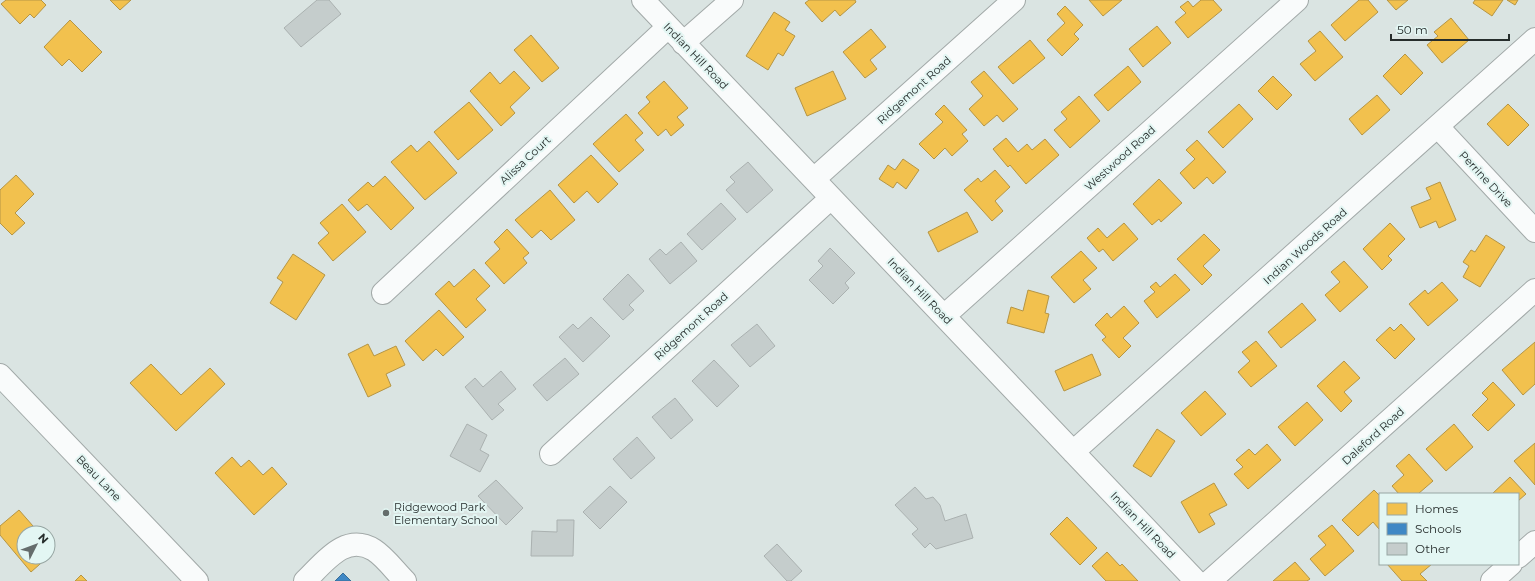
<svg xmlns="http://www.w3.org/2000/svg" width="1535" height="581" font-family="Montserrat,sans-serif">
<rect width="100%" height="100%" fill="#dae4e2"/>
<path fill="#f2c14e" stroke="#b59544" d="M6 0H41L46 5 34 18 30 14 20 24 1 4Z
M110 0H131L120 10Z
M809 0H855L856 2 840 16 835 10 822 22 805 3Z
M1089 0H1122L1103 16Z
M1201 0H1213L1222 10 1188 38 1175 22 1186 13 1180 7 1188 1 1193 7Z
M1359 0H1368L1378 12 1345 41 1331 25Z
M1387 0H1408L1396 10Z
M1475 0H1503L1492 16 1473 3Z
M1507 0H1518L1515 5Z
M1065 6 1083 25 1074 34 1079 39 1062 56 1047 40 1065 23 1057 14Z
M774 12 790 22 785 30 795 36 783 56 778 53 768 70 746 56Z
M1451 18 1469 40 1442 63 1427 45 1438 36 1434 32Z
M70 20 102 52 82 72 69 59 62 66 44 47Z
M1157 26 1171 43 1143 67 1129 49Z
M871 29 886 47 870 60 877 69 865 78 843 52Z
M1320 31 1343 57 1315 81 1300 64 1316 51 1308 41Z
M531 35 559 68 542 82 514 50Z
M1030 40 1045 58 1013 84 998 67Z
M1405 54 1423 73 1401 95 1383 76Z
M1128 66 1141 82 1108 111 1094 95Z
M514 71 530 88 510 107 515 113 501 126 470 91 490 72 500 84Z
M833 71 846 99 807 116 795 88Z
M984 71 1018 109 1003 122 997 115 984 126 969 109 983 96 971 82Z
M1273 76 1292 95 1277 110 1258 91Z
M664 81 688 108 677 117 684 125 671 136 666 129 658 136 638 113 650 102 646 97Z
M1377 95 1390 110 1362 135 1349 119Z
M1079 96 1100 121 1070 148 1054 130 1067 119 1061 112Z
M469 102 493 130 458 160 434 132Z
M1239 104 1253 119 1223 148 1208 132Z
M1508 104 1529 125 1508 146 1487 124Z
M944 105 967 130 962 134 968 141 952 156 945 148 934 159 919 144 943 122 935 114Z
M626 114 643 133 635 140 644 150 619 172 593 144Z
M1006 138 1018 152 1027 144 1032 150 1045 139 1059 155 1026 184 1010 165 1008 167 993 149Z
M1197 140 1226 172 1213 184 1207 177 1194 189 1180 173 1195 159 1186 150Z
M429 141 457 173 425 200 391 162 411 145 417 152Z
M591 155 618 184 598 203 587 191 574 203 558 185Z
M903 159 919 170 906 189 897 182 893 188 879 179 888 165 895 170Z
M995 170 1010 187 995 201 1003 211 992 221 964 190 978 178 981 182Z
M16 175 34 194 15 213 25 223 12 235 0 223V190Z
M385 176 414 208 391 230 367 204 358 211 348 200 368 182 373 187Z
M1159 179 1182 203 1161 222 1159 219 1152 225 1133 204Z
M1440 182 1456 220 1439 228 1436 221 1420 228 1411 207 1431 199 1426 188Z
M550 190 575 220 551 240 541 230 532 238 515 220Z
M342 204 366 232 333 261 318 243 329 233 320 223Z
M967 212 978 232 938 252 928 232Z
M1124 223 1138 239 1113 261 1103 249 1099 252 1087 238 1098 228 1107 238Z
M1390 223 1405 239 1388 256 1392 260 1382 270 1363 249Z
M507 229 529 253 523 258 527 263 504 284 485 263 500 249 494 242Z
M1204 234 1220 250 1203 266 1212 275 1202 285 1177 259Z
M1486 235 1505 247 1480 287 1463 277 1469 266 1463 262 1471 250 1475 252Z
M1081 251 1097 268 1083 280 1091 289 1074 303 1051 277Z
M293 254 325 275 296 320 270 303 283 282 277 278Z
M1344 261 1368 287 1340 312 1325 295 1340 282 1331 272Z
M474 269 490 286 476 299 486 310 466 328 435 294 449 281 454 287Z
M1175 274 1190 290 1157 318 1144 301 1155 292 1150 287 1156 282 1160 287Z
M1442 282 1458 300 1428 326 1409 304 1425 290 1428 294Z
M1028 290 1049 296 1045 313 1049 314 1044 333 1007 323 1011 307 1023 311Z
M1302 303 1316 320 1281 348 1268 332Z
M1124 306 1139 323 1123 338 1131 346 1119 358 1102 340 1106 337 1095 325 1107 313 1111 318Z
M439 310 464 337 443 356 436 349 423 361 405 341Z
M1401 324 1415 339 1395 359 1376 340 1390 327 1394 331Z
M1256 341 1277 366 1251 387 1238 372 1250 361 1242 352Z
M1535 342V384L1523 395 1502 370Z
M368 344 374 356 396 346 405 365 386 374 391 386 368 397 348 354Z
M1092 354 1101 375 1064 391 1055 371Z
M1344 361 1360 378 1344 392 1352 401 1341 412 1317 386Z
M151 364 181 395 210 368 225 384 176 431 130 383Z
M1493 382 1515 405 1488 431 1472 415 1488 399 1482 393Z
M1205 391 1226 414 1201 436 1181 413Z
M1307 402 1323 420 1295 446 1278 427Z
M1454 424 1473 447 1446 471 1426 449Z
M1157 429 1175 441 1151 477 1133 466Z
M1535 443V485L1514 461Z
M1267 444 1281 460 1248 489 1234 474 1243 467 1236 460 1249 449 1255 455Z
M1409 454 1433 481 1418 494H1399L1392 486 1404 475 1396 466Z
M232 457 241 467 249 460 263 475 272 467 287 484 254 515 215 473Z
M1510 477 1526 494 1518 501V494H1492Z
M1214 483 1227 505 1209 514 1215 524 1199 533 1181 502Z
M1374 490 1380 496V528L1379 529 1373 522 1358 536 1342 520Z
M19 510 33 526 27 532 28 533H24V557H48L31 572 0 535V526Z
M1067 517 1097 548 1080 565 1050 534Z
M1332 525 1354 551 1325 576 1310 559 1326 545 1318 536Z
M1107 552 1120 566 1122 564 1138 581H1106L1092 566Z
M1295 562 1310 579 1307 581H1273Z
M1387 564H1432L1420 574 1427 581H1402Z
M81 575 87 581H75Z"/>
<path fill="#3f88c5" stroke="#386d97" d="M343 573 351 581H335Z"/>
<path fill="#c5cdcc" stroke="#aab1b0" d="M317 0H329L341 14 301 47 284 28Z
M748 162 773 190 747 213 726 190 735 182 730 177Z
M721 203 736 219 702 250 687 234Z
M681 242 697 261 670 284 649 259 660 249 666 255Z
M830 248 855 273 845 283 849 288 833 304 809 280 823 266 818 261Z
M628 274 644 291 629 305 634 310 623 320 603 299Z
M591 317 610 336 583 362 559 337 573 324 578 329Z
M757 324 775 346 750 367 731 345Z
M565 358 579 374 547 401 533 385Z
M714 360 739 386 717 407 692 381Z
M501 371 516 389 498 404 504 410 492 420 465 387 475 378 483 387Z
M675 398 693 420 671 439 652 417Z
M467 424 487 435 480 450 489 455 480 472 450 456Z
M637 437 655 458 631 479 613 459Z
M496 480 523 508 506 525 478 496Z
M610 486 627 502 600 529 583 512Z
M915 487 926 499 933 497 940 505 945 521 966 514 973 538 936 549 930 543 925 548 912 534 918 529 895 505Z
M557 520H574L573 556H531L532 531 557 532Z
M777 544 802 571 791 581H787L764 556Z"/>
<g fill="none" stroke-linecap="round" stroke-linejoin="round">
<g stroke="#a2a9a8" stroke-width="24">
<path id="minor" d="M643 0 1196 581
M683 43 732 0
M1438 127 1535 231
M814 179 1014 0
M383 293 668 27
M944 316 1297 0
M0 375 197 581
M1073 452 1535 39
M551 454 831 198
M1518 557 1535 542
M305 581C324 563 345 532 374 550 385 557 395 571 405 581
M1210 581 1535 290
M1492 581 1511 564"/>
</g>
<use href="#minor" stroke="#f9fbfb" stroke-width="22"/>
</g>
<circle fill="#656d6c" stroke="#e3f6f3" stroke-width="1.5" cx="386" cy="513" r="4"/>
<g text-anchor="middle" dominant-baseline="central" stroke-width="4" stroke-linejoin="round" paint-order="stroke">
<g font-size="11" fill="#262d2c" stroke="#e3f6f3">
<text transform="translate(696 56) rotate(46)">Indian Hill Road</text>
<text transform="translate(914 90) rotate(-42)">Ridgemont Road</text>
<text transform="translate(1120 158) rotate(-42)">Westwood Road</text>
<text transform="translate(525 160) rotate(-43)">Alissa Court</text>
<text transform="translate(1486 179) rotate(47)">Perrine Drive</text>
<text transform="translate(1305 246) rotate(-42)">Indian Woods Road</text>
<text transform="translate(920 291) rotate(46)">Indian Hill Road</text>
<text transform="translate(691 326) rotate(-42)">Ridgemont Road</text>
<text transform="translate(1373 436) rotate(-42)">Daleford Road</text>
<text transform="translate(99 478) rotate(46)">Beau Lane</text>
<text transform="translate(1143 525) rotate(46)">Indian Hill Road</text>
</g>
<g font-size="11" fill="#262d2c" stroke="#e3f6f3" text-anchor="start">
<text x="394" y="507">Ridgewood Park<tspan x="394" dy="13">Elementary School</tspan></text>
</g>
</g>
<rect x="1379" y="493" width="140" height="72" fill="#e3f6f3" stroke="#97a6a3"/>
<rect x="1387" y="503" width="20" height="12" fill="#f2c14e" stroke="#97a6a3"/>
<text x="1415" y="513" font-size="12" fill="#262d2c">Homes</text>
<rect x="1387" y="523" width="20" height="12" fill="#3f88c5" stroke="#97a6a3"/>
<text x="1415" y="533" font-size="12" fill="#262d2c">Schools</text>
<rect x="1387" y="543" width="20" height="12" fill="#c5cdcc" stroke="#97a6a3"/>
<text x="1415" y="553" font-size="12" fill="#262d2c">Other</text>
<g transform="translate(36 545) rotate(48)"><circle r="19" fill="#e3f6f3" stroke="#97a6a3"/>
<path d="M0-3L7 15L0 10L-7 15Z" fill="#656d6c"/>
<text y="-6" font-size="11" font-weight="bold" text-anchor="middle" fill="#262d2c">N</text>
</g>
<path d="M1391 34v6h118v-6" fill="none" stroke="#262d2c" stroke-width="2"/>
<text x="1397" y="34" font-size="12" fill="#262d2c" stroke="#e3f6f3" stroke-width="3" paint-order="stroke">50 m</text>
</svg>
